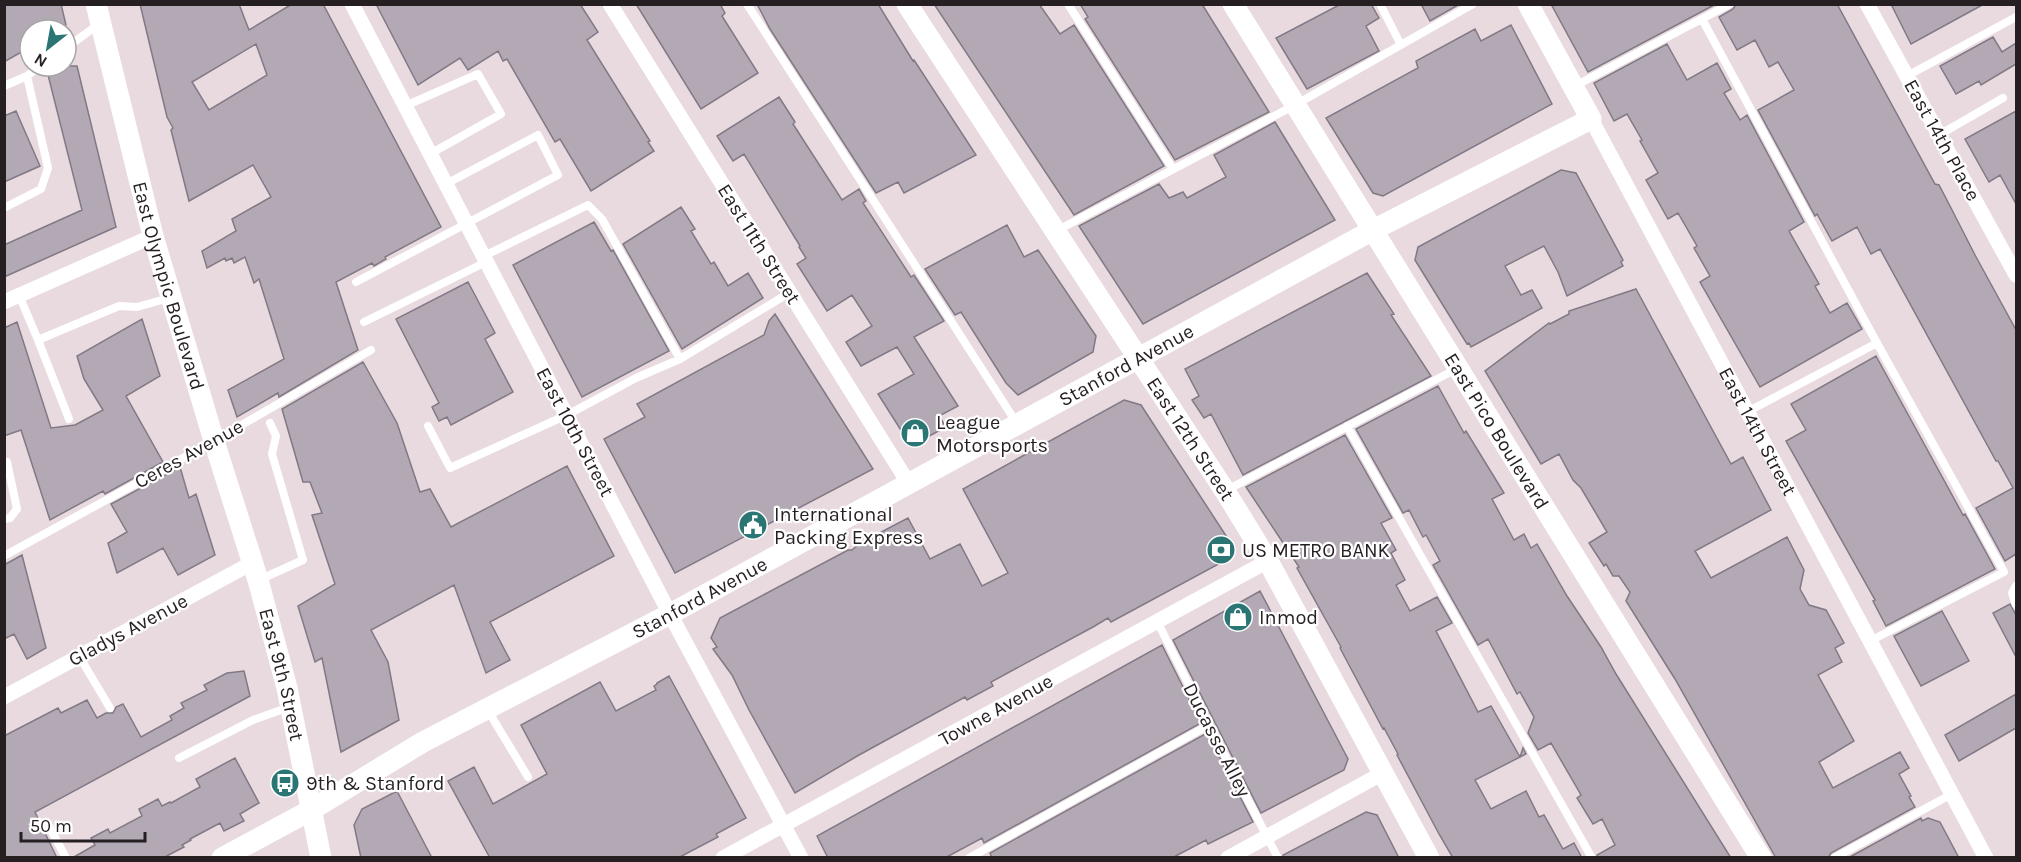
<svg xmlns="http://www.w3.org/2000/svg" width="2021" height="862" font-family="Karla,sans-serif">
<rect width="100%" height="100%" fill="#e9dae0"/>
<path fill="#b2a9b5" stroke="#817984" stroke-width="1.5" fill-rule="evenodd" d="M4 4H61L66 25 58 30H30V47L4 62Z
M140 4H239L249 30 292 4H323L441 227 385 257 386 259 374 266 372 263 336 282 358 350 279 397 278 393 237 417 228 390 284 359 259 279 254 283 245 257 234 263 232 258 226 261 225 258 207 268 202 251 236 231 232 219 271 197 253 165 189 201 171 130 173 128 167 117ZM256 44 267 75 209 110 192 82Z
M376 4H580L598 32 587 40 650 141 648 142 654 151 591 191 560 139 555 142 507 59 503 61 498 51 468 70 460 58 418 85Z
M636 4H720L725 13 722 16 758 73 701 109Z
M757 4H878L913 61 914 60 976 155 904 193 898 182 876 193 770 29Z
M934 4H1039L1060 34 1074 25 1164 166 1074 215Z
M1080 4H1202L1269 112 1175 160 1085 19 1088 17Z
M1341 4H1371L1379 18 1366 26 1379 51 1307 89 1276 38Z
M1421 4H1460L1430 21Z
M1551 4H1716L1588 72Z
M1736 4H1837L1935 184 1939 185 1950 206 1975 255 2016 330V554L2005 561 1976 508 2013 488 1998 461H1996L1880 249 1871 254 1857 227 1832 241 1817 214 1815 216 1758 110 1794 90 1778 62 1769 67 1755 40 1737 50 1719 17 1733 9Z
M1891 4H1984L1911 44Z
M1511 25 1552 104 1383 196 1373 193 1326 118 1418 68 1416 61 1475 29 1481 41Z
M1993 37 2002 52 2016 43V64L1981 85 1979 81 1956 94 1940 66Z
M1667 44 1687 80 1717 63 1731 89 1724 93 1740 120 1747 115 1804 222 1789 231 1819 284 1815 286 1830 313 1847 303 1862 329 1760 387 1700 282 1710 276 1694 248 1697 246 1678 213 1668 219 1646 180 1658 173 1640 141 1642 140 1627 114 1614 121 1594 83Z
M56 66H77L116 227 4 277V245L82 210 47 71Z
M779 97 795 122 793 124 842 200 859 189 866 201 863 203 911 277 914 275 944 321 914 337 958 406 939 416 946 427 911 446 878 394 914 374 897 347 861 366 846 342 872 326 852 295 827 311 797 264 806 258 799 247 800 246 744 154 733 161 717 136Z
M16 111 40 166 4 182V116Z
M2016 111V204L2000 175 1989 182 1965 139Z
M1275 122 1335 220 1143 324 1079 226 1159 184 1169 198 1183 192 1187 198 1226 177 1214 155Z
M1561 170 1576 173 1623 260 1621 262 1623 266 1567 296 1558 272 1544 246 1505 266 1521 295 1532 290 1542 308 1471 347 1469 343 1467 344 1415 260 1418 247Z
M681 207 695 229 691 231 711 264 714 262 728 286 748 273 763 298 682 349 623 244Z
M594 222 611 251 613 250 669 351 582 397 513 265Z
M1007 225 1024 257 1038 250 1096 336 1093 352 1018 395 1006 383 961 312 955 315 925 269Z
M1367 273 1394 314 1391 315 1431 376 1243 475 1211 414 1204 418 1192 400 1199 396 1185 369Z
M468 282 495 333 485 339 513 392 451 425 447 417 439 421 432 407 439 403 396 319Z
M1636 289 1731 464 1743 457 1771 510 1695 551 1711 578 1787 537 1804 570 1800 589 1809 605 1826 610 1844 643 1835 648 1842 662 1818 675 1854 741 1819 762 1833 788 1900 752 1909 768 1899 774 1911 796 1909 797 1915 807 1831 853 1828 858H1776L1675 679 1626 601 1630 592 1619 576H1613L1606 564 1604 566 1589 543 1607 532 1581 488 1573 480 1559 454 1541 464 1485 371 1549 323 1550 324 1569 314V311Z
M775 314 873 469 675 573 604 439 645 417 637 404 764 335 769 321Z
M142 319 160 376 126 396 163 462 105 494 103 491 50 520 21 430 4 436V328L17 322 51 428 75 425 103 410 84 379 77 356Z
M1876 356 1963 515 1965 514 1995 569 1886 626 1873 601 1875 600 1786 441 1806 430 1791 404Z
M363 362 397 423 420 492 430 489 451 527 567 466 614 556 490 622 510 660 486 673 454 585 371 630 388 662 399 720 341 752 322 658 315 662 298 606 335 584 312 515 322 513 310 482H303L282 409Z
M1438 386 1464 433 1466 431 1504 493 1492 499 1514 540 1524 534 1531 548 1537 544 1567 596 1601 647 1616 674 1731 858H1598L1597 855 1615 845 1602 819 1593 824 1577 798 1581 795 1551 743 1538 750 1528 733 1534 717 1520 692 1517 694 1488 639 1478 645 1433 565 1440 561 1426 535 1423 537 1409 510 1403 513 1356 429Z
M1124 400 1141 405 1230 542 1226 560 1111 622 1108 618 1093 627 991 682 993 686 967 700 965 697 859 755 795 793 749 710 732 675 713 649 717 647 711 638 720 618 848 550H852L860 543 908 518 930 559 960 544 982 586 1008 573 963 489Z
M1345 435 1392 518 1381 523 1396 550 1391 553 1405 580 1396 585 1410 611 1437 597 1452 623 1436 631 1478 712 1491 706 1520 757 1523 748 1526 754 1475 780 1491 809 1526 791 1539 817 1544 815 1563 849 1574 843 1582 858H1453L1439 834 1397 755 1398 754 1384 728 1383 729 1340 648 1341 647 1297 568 1299 567 1246 487Z
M180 467 189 498 196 494 215 555 178 575 163 548 117 573 108 543 127 532 111 504Z
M22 555 46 648 27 659 14 634 4 639V565Z
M1260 591 1348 759 1344 770 1261 813 1173 640Z
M2010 604 2016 615V657L1993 613Z
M1942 611 1969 661 1921 686 1894 636Z
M1162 645 1201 723 984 843 982 838 945 858H828L817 836Z
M244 671 250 696 35 812 57 858H4V736L58 708 61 713 87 700 97 718 106 713H113L116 707 123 704 141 737 172 720 170 716 184 708 181 703 207 690 204 685 227 673Z
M669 676 746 818 716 834 718 837 678 858H490L448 781 474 767 493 804 547 774 521 725 600 682 616 711 656 690 654 686 657 684V683Z
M2016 694V728L1959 761 1945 735Z
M1207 733 1253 822 1208 844 1206 840 1172 858H992L990 853Z
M235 758 259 803 240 814 244 821 224 831 220 823 190 839 191 840 182 845 184 847 163 858H72L95 845 91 838 108 829 110 833 142 816 139 809 158 799 162 806 170 802 171 803 200 787 196 779Z
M397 791 432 858H361L354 825 362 809Z
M1366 812 1377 815 1399 858H1284L1283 855Z
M1921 818 1922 821 1928 818 1940 822 1959 858H1848Z"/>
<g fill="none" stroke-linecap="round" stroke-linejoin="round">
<path stroke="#fff" stroke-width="8" d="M747 4 1016 422
M1068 4 1173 169
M1380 4 1401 45
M1702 19 1872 334 2004 572 1870 641
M66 48 99 24
M27 76 40 66
M1907 76 2016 17
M4 86 27 76 48 168 41 189 4 208
M1575 86 1730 4
M405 106 478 74 501 114 430 154
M1939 135 2003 98
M1058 230 1295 105 1473 4
M484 256 588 205 602 219 680 359
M356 282 558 175 538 135 446 184
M19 295 38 340
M364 322 486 262
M1747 412 1877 343
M69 419 38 340 119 306 137 307 169 298
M428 426 450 468 567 415 636 378 680 359 789 293
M1347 426 1592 858
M1227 490 1458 368
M4 519 10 518 17 509 7 462
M4 556 214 441 371 350
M259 580 303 560 272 454 276 436 270 423
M2016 586 2012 593 2016 605
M1157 621 1209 725 1278 858
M79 656 110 708
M487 709 528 777
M179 758 253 720 289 707
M49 826 66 858
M969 858 1209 725
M1834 858 1952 794"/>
<g stroke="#fff" stroke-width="15">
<path d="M352 4 670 614 801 858"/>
<path d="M610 4 909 484"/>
<path d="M1867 4 2016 275"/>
<path id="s1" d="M1591 119 1986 858"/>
<path d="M4 302 153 236"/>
<path d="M4 697 252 563"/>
<path d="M723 858 1268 561"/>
<path d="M1228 858 1383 773"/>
</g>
<g stroke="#fff" stroke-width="21">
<path id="s2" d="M96 4 153 236 214 441 258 580 287 688 321 858"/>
<path id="s3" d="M907 4 1225 491 1268 561 1429 858"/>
<path id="s4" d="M1233 4 1761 858"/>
<path id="s5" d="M222 858 311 810 423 742 670 614 1373 230 1591 119 1528 4"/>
</g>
</g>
<defs>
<g id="shop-disc" transform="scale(1.5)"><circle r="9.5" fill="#2b7575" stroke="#fff"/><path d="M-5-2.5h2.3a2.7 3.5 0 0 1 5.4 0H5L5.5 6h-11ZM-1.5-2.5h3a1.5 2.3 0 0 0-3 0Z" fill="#fff"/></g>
<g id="civic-disc" transform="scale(1.5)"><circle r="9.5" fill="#2b7575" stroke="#fff"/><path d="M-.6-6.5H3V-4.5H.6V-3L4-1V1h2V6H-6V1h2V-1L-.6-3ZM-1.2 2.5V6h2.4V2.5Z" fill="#fff"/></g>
<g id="bank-disc" transform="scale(1.5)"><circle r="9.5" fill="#2b7575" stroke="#fff"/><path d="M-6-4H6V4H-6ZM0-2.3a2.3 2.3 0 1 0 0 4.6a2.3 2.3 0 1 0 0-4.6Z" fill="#fff"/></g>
<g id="bus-disc" transform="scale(1.5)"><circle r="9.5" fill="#2b7575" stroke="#fff"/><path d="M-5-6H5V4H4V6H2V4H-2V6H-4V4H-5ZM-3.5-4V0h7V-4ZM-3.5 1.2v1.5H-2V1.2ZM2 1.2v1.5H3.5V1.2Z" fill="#fff"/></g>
</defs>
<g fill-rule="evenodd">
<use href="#shop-disc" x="915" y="433"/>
<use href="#civic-disc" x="753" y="525"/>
<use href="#bank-disc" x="1221" y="550"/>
<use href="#shop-disc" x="1238" y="617"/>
<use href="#bus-disc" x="285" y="783"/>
</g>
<g text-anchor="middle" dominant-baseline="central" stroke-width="4.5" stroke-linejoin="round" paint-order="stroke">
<g font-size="20" fill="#251f22" stroke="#fff">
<text transform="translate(1942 140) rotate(61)">East 14th Place</text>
<text transform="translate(759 244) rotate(58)">East 11th Street</text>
<text stroke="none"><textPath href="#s2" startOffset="291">East Olympic Boulevard</textPath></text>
<text stroke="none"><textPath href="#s5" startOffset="1030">Stanford Avenue</textPath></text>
<text stroke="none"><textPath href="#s4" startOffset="502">East Pico Boulevard</textPath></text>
<text stroke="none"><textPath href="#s1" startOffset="354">East 14th Street</textPath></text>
<text transform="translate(575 432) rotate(62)">East 10th Street</text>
<text stroke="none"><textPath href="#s3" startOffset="519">East 12th Street</textPath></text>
<text transform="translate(189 454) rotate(-29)">Ceres Avenue</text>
<text stroke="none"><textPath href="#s5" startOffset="544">Stanford Avenue</textPath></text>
<text transform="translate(128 630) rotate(-28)">Gladys Avenue</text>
<text stroke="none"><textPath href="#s2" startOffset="696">East 9th Street</textPath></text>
<text transform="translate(996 710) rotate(-29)">Towne Avenue</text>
<text transform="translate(1217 740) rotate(63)">Ducasse Alley</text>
</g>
<g font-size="20" fill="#251f22" stroke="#fff" text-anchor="start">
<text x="936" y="422">League<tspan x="936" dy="23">Motorsports</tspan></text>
<text x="774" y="514">International<tspan x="774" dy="23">Packing Express</tspan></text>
<text x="1242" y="550">US METRO BANK</text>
<text x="1259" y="617">Inmod</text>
<text x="306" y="783">9th &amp; Stanford</text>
</g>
</g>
<rect width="2021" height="862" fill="none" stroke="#251f22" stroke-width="12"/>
<g transform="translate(48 48) rotate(211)"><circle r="28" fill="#ffffff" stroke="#a8a5a7" stroke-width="1.5"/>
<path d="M0-4.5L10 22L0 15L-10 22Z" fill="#2b7575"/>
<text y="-9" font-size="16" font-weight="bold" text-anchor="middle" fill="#251f22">N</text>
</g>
<path d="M21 832v9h124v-9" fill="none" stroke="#251f22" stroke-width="3"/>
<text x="30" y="832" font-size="18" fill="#251f22" stroke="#ffffff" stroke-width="4.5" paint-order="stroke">50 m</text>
</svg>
